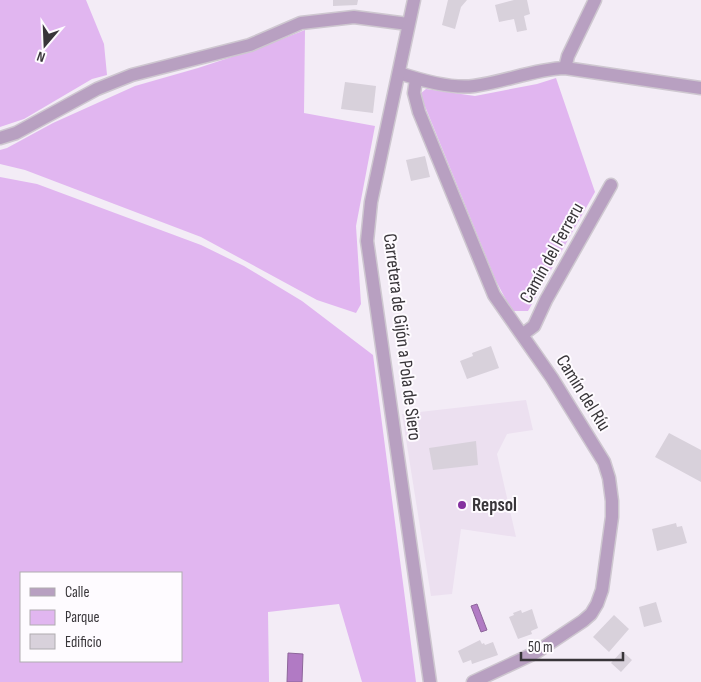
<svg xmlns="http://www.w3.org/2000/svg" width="701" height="682" font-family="'Sofia Sans Condensed',sans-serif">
<rect width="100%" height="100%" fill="#f3ecf6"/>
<path fill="#ece0f0" d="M526 400 533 430 507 434 497 454 516 537 461 529 452 594 431 596 402 414Z"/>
<path fill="#e1b6f0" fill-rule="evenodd" d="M0 0H86L104 44 107 75 92 79 24 119 0 127Z
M305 30 304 113 375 126 356 226 361 304 356 313 317 300 201 237 25 170 0 164V150L7 148 53 123 135 86 198 68 256 49Z
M556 78 595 192 528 311H512L496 281 420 94 426 89 475 96 537 84Z
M0 177 37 184 201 245 244 266 302 301 373 355 416 682H362L339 604 268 612 269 682H0ZM21 573H181V661H21Z"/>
<path fill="#b17ac4" stroke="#8d659a" d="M477 604 487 630 481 632 471 606Z
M288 653 303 654 302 682H287Z"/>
<path fill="#d8d1db" d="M333 0H358L357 5 333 6Z
M448 0H467L461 7 455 29 442 25Z
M514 0H527L530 14 524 16 527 30 517 32 514 19 499 22 495 5Z
M345 82 376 86 373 113 341 109Z
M425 156 430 177 411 181 406 160Z
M491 346 499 368 467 379 460 361 473 356 472 353Z
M669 433 701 450V482L655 457Z
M476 441 478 465 433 470 429 448Z
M676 523 677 527 682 526 687 543 657 551 652 529Z
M656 602 662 622 644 627 639 607Z
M532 609 538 628 531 631 532 634 518 639 509 617 514 615 513 613 521 610 522 613Z
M614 615 629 629 609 652 593 637Z
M480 640 482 644 484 643 485 645 493 642 498 655 472 664 471 660 463 663 458 651Z
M622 651 632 660 621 672 611 663Z"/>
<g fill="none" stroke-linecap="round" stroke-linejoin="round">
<g stroke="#cec7d0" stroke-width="15">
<path id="minor" d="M565 68 568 56 595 0
M399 73C420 80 452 89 474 86 505 82 534 69 565 68L701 88
M416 79 414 93 419 112 494 295 552 378 604 462 609 478 612 501V517L602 590 597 604 591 614 583 621 535 653 473 682
M0 138 16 133 97 89 132 75 250 45 301 23 354 17 408 24
M522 335 534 326 546 300 611 185"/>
</g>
<g stroke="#cec7d0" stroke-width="15">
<path id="tertiary" d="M414 0 371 202 367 241 430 682"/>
</g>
<use href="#minor" stroke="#b8a0c1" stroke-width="12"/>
<use href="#tertiary" stroke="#b8a0c1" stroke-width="12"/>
</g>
<circle fill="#85319f" stroke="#fefbff" stroke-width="2" cx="462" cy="505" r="5"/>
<g text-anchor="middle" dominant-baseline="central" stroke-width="4" stroke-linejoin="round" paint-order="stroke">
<g font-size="19" fill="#383539" stroke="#fefbff">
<text transform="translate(552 253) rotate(-61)">Camín del Ferreru</text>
<text transform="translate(402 337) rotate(83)">Carretera de Gijón a Pola de Siero</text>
<text transform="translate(583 393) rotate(58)">Camín del Ríu</text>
</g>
<g font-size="19" font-weight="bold" fill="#383539" stroke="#fefbff" text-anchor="start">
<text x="472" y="505">Repsol</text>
</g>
</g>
<rect x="20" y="572" width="162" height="90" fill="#fefbff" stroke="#afacb0"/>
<rect x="30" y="588" width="25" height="8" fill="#b8a0c1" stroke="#afacb0"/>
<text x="65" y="597" font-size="15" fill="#383539">Calle</text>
<rect x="30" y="610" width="25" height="15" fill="#e1b6f0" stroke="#afacb0"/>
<text x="65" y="622" font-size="15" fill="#383539">Parque</text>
<rect x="30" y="634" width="25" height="15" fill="#d8d1db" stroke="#afacb0"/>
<text x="65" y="647" font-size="15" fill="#383539">Edificio</text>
<g transform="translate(45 45) rotate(199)" stroke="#fefbff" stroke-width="4" paint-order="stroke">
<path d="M0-4L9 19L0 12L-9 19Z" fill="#383539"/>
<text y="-8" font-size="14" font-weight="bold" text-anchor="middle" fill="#383539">N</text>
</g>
<path d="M521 652v8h102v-8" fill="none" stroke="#383539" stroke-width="2.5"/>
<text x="528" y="652" font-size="15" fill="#383539" stroke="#fefbff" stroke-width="4" paint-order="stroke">50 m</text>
</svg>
